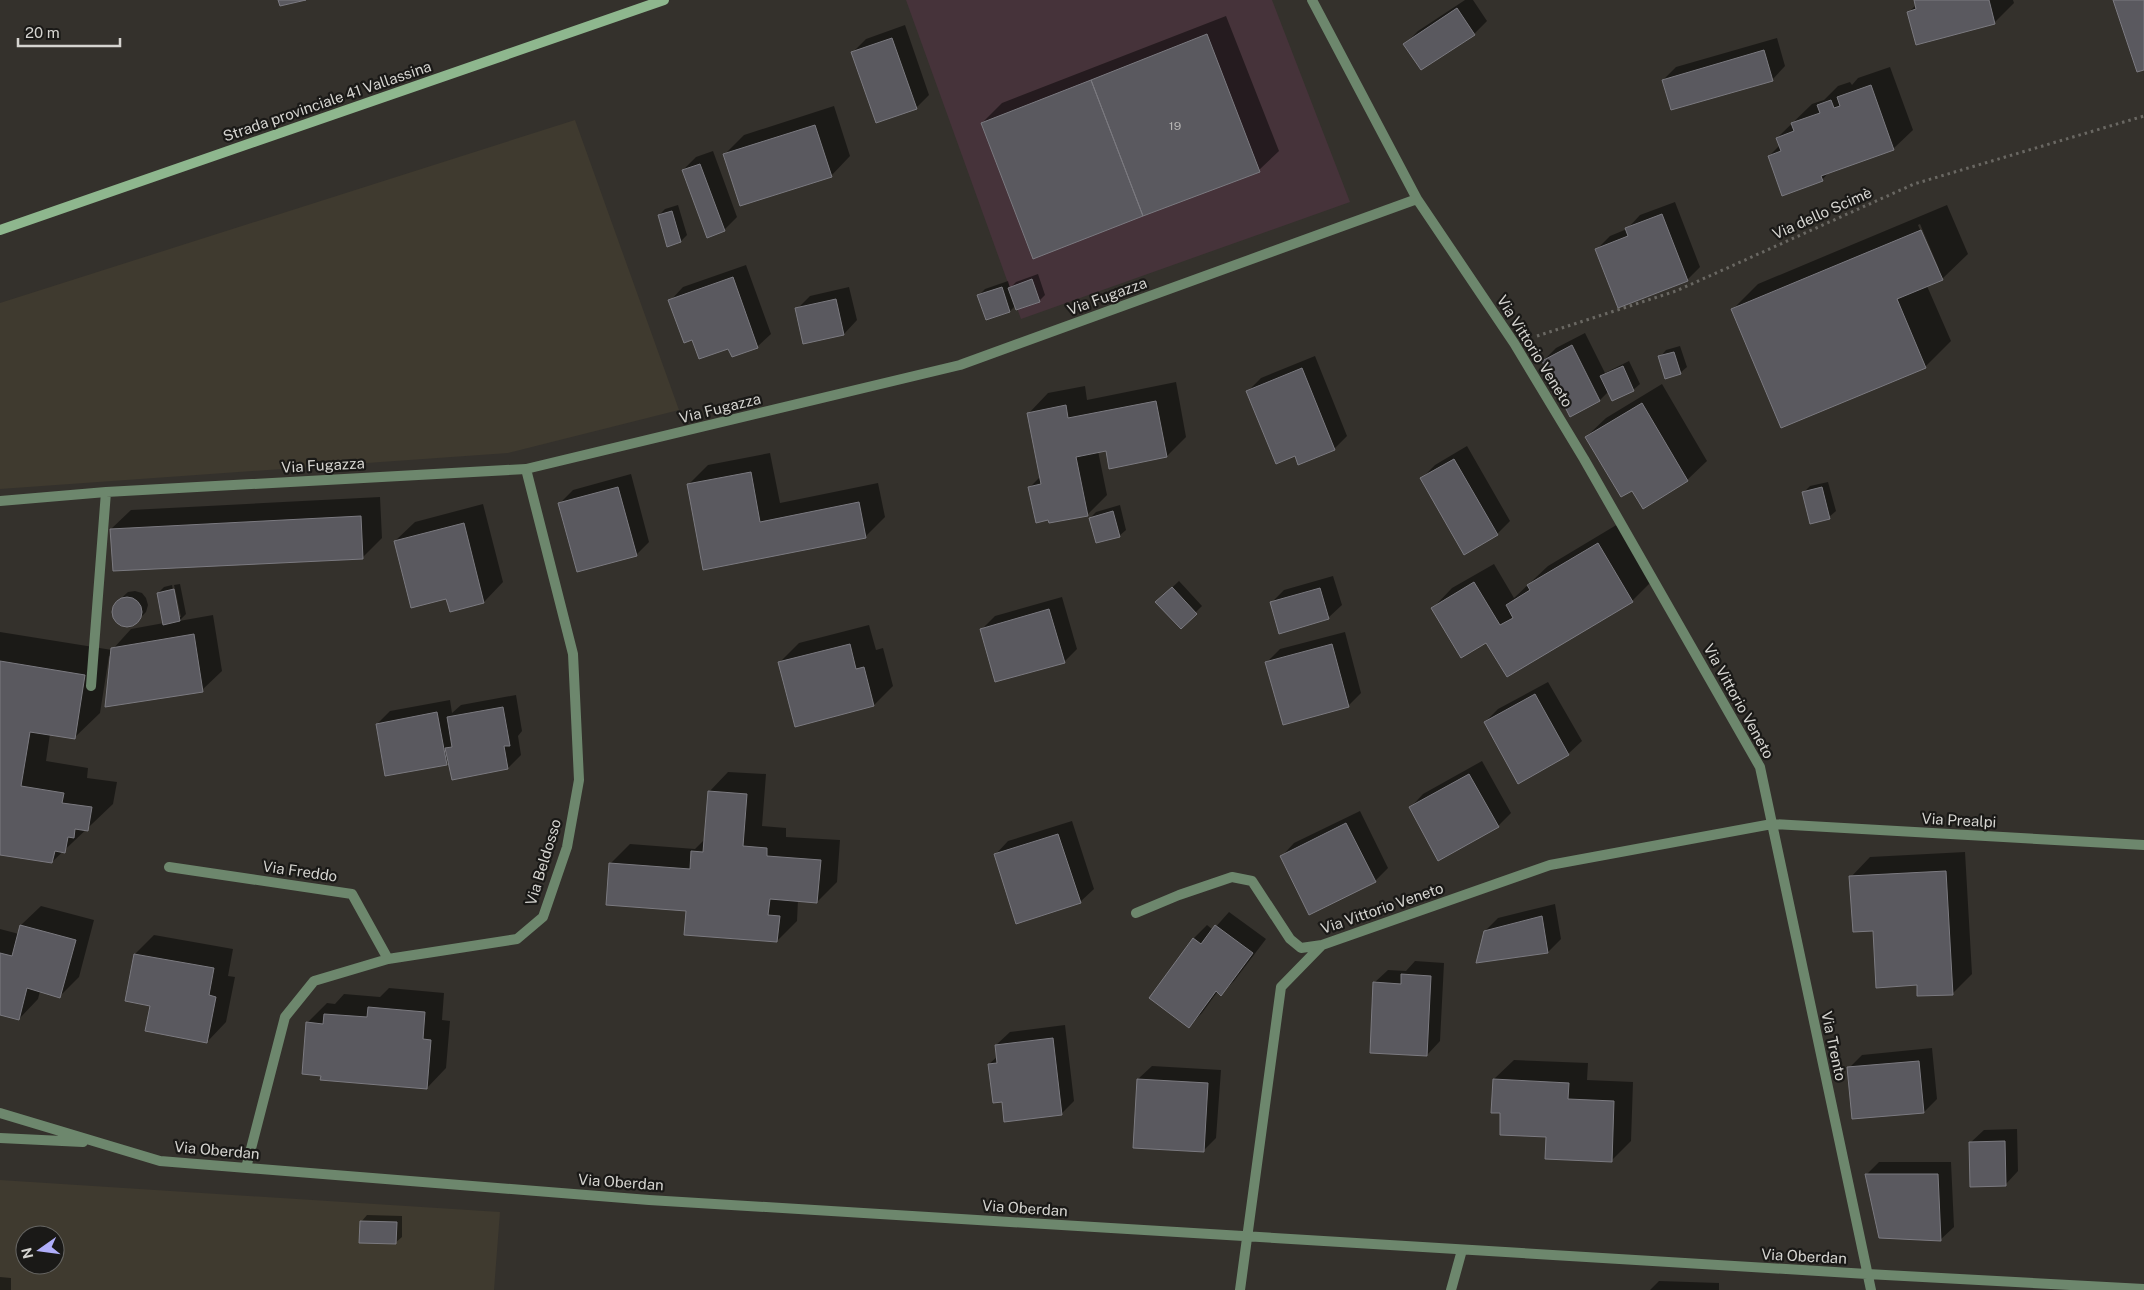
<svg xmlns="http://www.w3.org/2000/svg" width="2144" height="1290" font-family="'Public Sans',sans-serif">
<rect width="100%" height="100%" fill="#34312c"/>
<path fill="#46333a" d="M906 0H1272L1350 202 1021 319Z"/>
<path fill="#3f3a2f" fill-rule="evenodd" d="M575 120 679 410 508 453 0 489V303Z
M0 1180 500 1212 494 1290H0ZM25 1235H55V1265H25Z"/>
<path fill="#0007" fill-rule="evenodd" d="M1465 0H1473L1487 21 1474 34 1405 44 1418 31Z
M1915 0H2013L2014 3 1995 22 1917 44 1909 12 1916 5Z
M1226 16 1279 151 1259 170 1034 257 982 123 1002 103Z
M905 25 929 95 916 108 853 52 866 39Z
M1777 38 1785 66 1772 80H1663L1676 67Z
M1890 67 1913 130 1893 149 1830 171 1822 180 1769 156 1780 145 1777 138 1812 104 1824 100 1838 86 1850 82 1852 85 1858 78Z
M834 106 850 156 831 176 725 154 744 135Z
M713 151 737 217 724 230 683 170 696 157Z
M1675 202 1700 267 1687 280 1597 249 1610 236 1627 229 1640 215Z
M678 205 687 235 681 241 659 215 665 209Z
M1947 205 1968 254 1942 279 1927 286 1951 341 1925 367 1732 310 1758 284ZM1920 224 1939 269H1937L1918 225Z
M746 265 771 334 757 347H729L692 338 670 301 683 287Z
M1038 274 1045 295 1039 301 1016 305 1010 311 986 319 978 296 985 289 1008 281 1010 288 1016 282Z
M849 287 857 320 844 334 804 342 797 309 810 296Z
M1585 333 1605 373 1629 361 1640 384 1633 390 1608 392 1600 400 1543 361 1556 348Z
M1680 346 1687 367 1680 373 1660 357 1666 350Z
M1315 356 1347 436 1334 449 1296 455 1248 391 1261 378Z
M1176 382 1186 437 1167 456 1106 450 1098 451 1107 495 1087 515 1030 487 1041 476 1029 413 1048 393 1085 386 1087 400Z
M1662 384 1707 461 1687 480 1632 489 1586 437 1606 418Z
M1467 446 1510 521 1497 534 1422 478 1435 465Z
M770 453 780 503 878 483 885 517 865 537 704 569 688 485 708 465Z
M631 474 649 542 636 555 560 503 573 490Z
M1828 482 1836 511 1829 517 1804 492 1810 486Z
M380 497 382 538 363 557 111 529 131 510Z
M483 504 503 582 484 602 447 598 395 541 415 522Z
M1120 505 1126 530 1119 536 1090 518 1096 512Z
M1618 524 1652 581 1632 601 1486 641 1433 608 1452 588 1494 564 1514 598 1548 566Z
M1333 576 1342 605 1328 618 1271 603 1284 590Z
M1179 581 1202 606 1181 627 1157 602Z
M180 584 186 614 179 621 213 615 222 671 202 690 109 656 100 713 74 738 50 734 46 761 88 768 87 778 117 782 113 804 52 862 0 853V632L112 650 131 629 164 623 158 593 164 587 172 585 178 617H181L174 585Z
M135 591 142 593 146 598 148 605 146 612 134 624 126 625 120 623 115 618 113 611 115 604 128 592Z
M1062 597 1077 649 1064 662 982 629 995 616Z
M869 625 876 650 883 648 893 686 874 705 796 725 780 662 799 643Z
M1345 632 1361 693 1348 706 1267 662 1280 649Z
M1548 682 1582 741 1568 754 1485 722 1498 709Z
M516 695 522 731 518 736 521 755 508 768 449 761 446 764 377 724 390 711 450 700 452 713 461 705Z
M1482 761 1511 813 1498 826 1410 808 1423 794Z
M728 772 766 774 762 826 786 828V837L840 840 837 882 817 902 798 900 797 921 777 941 688 910 610 864 630 844 695 849 706 838 709 792Z
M1360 811 1388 868 1375 881 1281 857 1294 843Z
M1072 821 1094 889 1080 902 995 855 1008 841Z
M1965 852 1972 974 1953 993 1874 930 1851 877 1870 857Z
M1555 904 1561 939 1548 952 1485 931 1498 918Z
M41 906 94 920 79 977 60 996 40 991 38 999 19 1019 0 1014V929L19 934 21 925Z
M1229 912 1266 939 1234 981 1221 994 1218 991 1202 1013 1189 1026 1150 998 1194 938 1207 925 1213 930Z
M154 935 233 949 228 976 235 977 226 1022 207 1042 151 1005 135 954Z
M1415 961 1444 963 1440 1041 1427 1055 1374 983 1388 970 1406 971Z
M389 988 444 993 442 1020 450 1021 446 1068 427 1088 322 1075 307 1023 327 1003 335 1004 344 994 380 997Z
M1065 1025 1074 1101 1061 1114 1003 1101 989 1064 998 1056 996 1045 1010 1032Z
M1932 1048 1937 1099 1924 1112 1849 1068 1862 1055Z
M1514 1060 1588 1063 1587 1080 1633 1082 1631 1141 1611 1161 1547 1136 1501 1112 1494 1079Z
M1152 1066 1221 1070 1216 1138 1203 1151 1138 1079Z
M2017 1129 2018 1171 2005 1185 1970 1143 1984 1130Z
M1879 1162H1951L1954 1227 1940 1240 1866 1175Z
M367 1215 402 1216V1237L395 1243 361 1222Z
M0 1277 11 1278V1290H0Z
M1659 1281 1719 1283V1290H1650Z"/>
<path fill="#5a595f" stroke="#7b7a80" d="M278 0H306L280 6Z
M1914 0H1989L1995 24 1916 45 1907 12 1916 9Z
M2113 0H2144V70L2137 72Z
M1457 8 1475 35 1421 70 1403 44Z
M1207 34 1260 172 1143 216 1091 80Z
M892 38 917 109 876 123 851 52Z
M1764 50 1773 81 1671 110 1662 80Z
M1091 80 1143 216 1033 259 981 123Z
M1871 85 1894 150 1821 176 1823 181 1782 196 1768 156 1781 151 1776 138 1794 131 1791 123 1820 113 1817 105 1831 100 1834 108 1840 106 1837 97Z
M815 125 832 177 740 206 723 154Z
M700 164 725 231 707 238 682 170Z
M672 211 681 242 667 247 658 215Z
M1662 214 1688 281 1618 308 1595 249 1628 236 1625 228Z
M1921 230 1943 280 1897 299 1926 368 1781 428 1731 309Z
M733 277 758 348 732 357 728 349 699 359 692 340 684 343 668 300Z
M1032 279 1040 302 1016 310 1008 288Z
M1002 287 1010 312 986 320 977 295Z
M836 299 844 335 803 344 795 308Z
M1572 345 1600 401 1570 417 1542 361Z
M1674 352 1681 374 1665 379 1658 356Z
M1623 366 1634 391 1612 401 1600 376Z
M1302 368 1335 450 1298 465 1295 456 1276 464 1246 391Z
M1156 401 1167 457 1109 469 1106 451 1076 457 1088 516 1049 523 1048 520 1036 523 1028 487 1041 484 1027 413 1066 405 1068 418Z
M1642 403 1688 481 1643 509 1632 491 1621 497 1585 437Z
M1454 459 1498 535 1464 555 1420 478Z
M751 472 760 522 859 502 866 538 703 570 687 484Z
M618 487 637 556 577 572 558 503Z
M1822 487 1830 519 1810 524 1802 492Z
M1113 511 1120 537 1096 543 1089 518Z
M361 516 363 559 113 571 110 529Z
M464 523 484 603 450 612 446 599 411 608 394 541Z
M1598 543 1633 602 1507 677 1486 643 1461 658 1431 608 1474 582 1500 625 1513 618 1506 605 1530 590 1527 585Z
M1172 587 1197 614 1181 629 1155 602Z
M1320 588 1329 619 1279 634 1270 602Z
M174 589 180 621 163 625 157 593Z
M112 612a15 15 0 1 1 30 0a15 15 0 1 1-30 0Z
M1049 609 1065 663 995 682 980 629Z
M194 634 203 692 105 707 111 648Z
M850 644 856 669 864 667 874 706 795 727 778 662Z
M1332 644 1349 707 1283 725 1265 662Z
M0 661 85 675 75 739 30 732 21 786 64 793 62 803 92 807 88 831 75 829 74 838 68 837 65 853 55 851 52 863 0 855Z
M1535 694 1569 755 1518 784 1484 722Z
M503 707 510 746H504L508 769 452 780 445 748 452 747 447 717Z
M437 712 447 765 385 776 376 724Z
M1469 774 1499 827 1438 861 1409 807Z
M708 791 747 794 743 846 767 848V856L821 860 817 903 770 899 768 915 780 916 777 942 684 935 686 911 606 905 609 863 690 869 691 851 703 852Z
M1346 823 1376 882 1309 915 1280 856Z
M1058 834 1081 903 1016 924 994 854Z
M1946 871 1953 995 1917 996V985L1876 988 1873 931 1853 932 1849 876Z
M1542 916 1548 953 1476 963 1484 931Z
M20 925 76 940 60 998 27 988 19 1020 0 1015V953L12 956Z
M1215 925 1253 953 1221 996 1216 991 1189 1028 1149 998 1193 938 1201 944Z
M134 954 214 968 209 995 216 997 207 1043 145 1031 150 1006 125 1001Z
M1401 974 1431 976 1427 1056 1370 1053 1373 982 1401 984Z
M368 1007 425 1012 423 1039 431 1040 427 1089 320 1080 321 1076 302 1074 306 1022 323 1024 324 1014 367 1017Z
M1053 1038 1062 1115 1004 1122 1002 1102 993 1103 988 1064 997 1063 995 1045Z
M1919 1061 1924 1113 1852 1119 1847 1067Z
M1137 1079 1208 1083 1204 1152 1133 1148Z
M1493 1079 1569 1083 1568 1099 1614 1101 1612 1162 1545 1159 1546 1137 1500 1135V1113H1491Z
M2005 1141 2006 1186 1970 1187 1969 1142Z
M1865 1174H1938L1941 1241 1879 1238Z
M360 1221 397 1222 396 1244 359 1243Z"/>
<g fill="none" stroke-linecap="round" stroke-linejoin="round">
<path stroke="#6a6863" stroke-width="3" stroke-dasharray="2.5 4" stroke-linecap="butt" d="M1537 336 1676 291 1914 184 2144 116"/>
<path stroke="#6d876d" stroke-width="10" d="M1312 0 1417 199 1514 343 1584 459 1760 767 1871 1290
M0 501 106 492 526 469 960 365 1417 199
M91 686 106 492
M169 867 352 894 388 959
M1136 913 1179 895 1232 877 1252 881 1290 939 1301 948 1322 945 1550 865 1772 824 2144 845
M0 1113 160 1161 649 1200 1867 1274 2144 1289
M0 1138 83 1142
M246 1168 285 1017 314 981 388 959 517 939 543 917 567 847 579 780 573 654 526 469
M1240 1290 1281 987 1322 945
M1451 1290 1462 1250"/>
<path stroke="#8eb78e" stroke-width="10" d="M0 230 664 0"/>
</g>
<g text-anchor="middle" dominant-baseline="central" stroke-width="4.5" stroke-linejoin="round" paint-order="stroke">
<g font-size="12" fill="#b6b5b4">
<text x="1175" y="126">19</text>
</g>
<g font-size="15" fill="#d5d4d0" stroke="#1a1917">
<text transform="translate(327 101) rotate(-19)">Strada provinciale 41 Vallassina</text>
<text transform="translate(1822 213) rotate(-24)">Via dello Scimè</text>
<text transform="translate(1107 296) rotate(-20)">Via Fugazza</text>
<text transform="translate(1535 351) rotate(58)">Via Vittorio Veneto</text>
<text transform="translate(720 408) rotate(-14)">Via Fugazza</text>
<text transform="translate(323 465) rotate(-3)">Via Fugazza</text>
<text transform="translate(1739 701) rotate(61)">Via Vittorio Veneto</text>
<text transform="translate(1959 820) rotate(3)">Via Prealpi</text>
<text transform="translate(543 862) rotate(-73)">Via Beldosso</text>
<text transform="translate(300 871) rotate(8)">Via Freddo</text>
<text transform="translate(1382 908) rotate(-19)">Via Vittorio Veneto</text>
<text transform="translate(1834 1046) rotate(78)">Via Trento</text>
<text transform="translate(217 1150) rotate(5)">Via Oberdan</text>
<text transform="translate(621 1182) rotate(4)">Via Oberdan</text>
<text transform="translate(1025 1208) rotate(4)">Via Oberdan</text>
<text transform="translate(1804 1256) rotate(3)">Via Oberdan</text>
</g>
</g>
<g transform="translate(40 1250) rotate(256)"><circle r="24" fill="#1a1917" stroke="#656461"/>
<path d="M0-4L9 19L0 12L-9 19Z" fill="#b0aefa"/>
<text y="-8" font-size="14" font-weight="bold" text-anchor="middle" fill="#d5d4d0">N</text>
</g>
<path d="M18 38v8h102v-8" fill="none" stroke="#d5d4d0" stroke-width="2.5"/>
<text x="25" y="38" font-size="15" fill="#d5d4d0" stroke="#1a1917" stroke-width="4" paint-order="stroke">20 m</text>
</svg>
